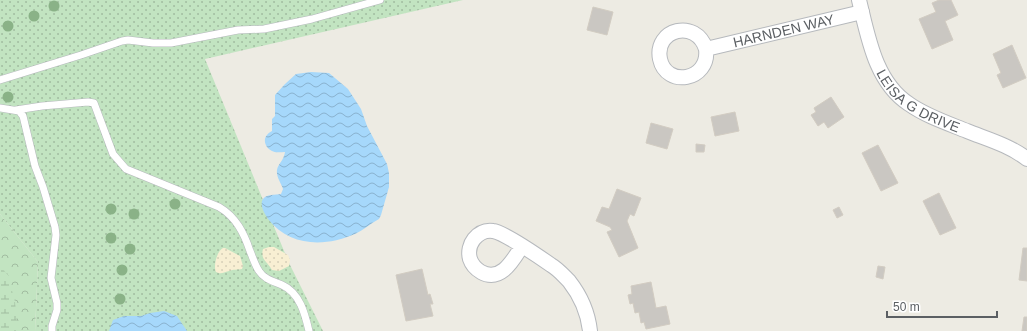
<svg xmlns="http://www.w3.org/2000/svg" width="1027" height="331" font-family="Helvetica,sans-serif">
<defs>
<pattern id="grass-dots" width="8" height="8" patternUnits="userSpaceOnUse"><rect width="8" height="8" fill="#c2e4c1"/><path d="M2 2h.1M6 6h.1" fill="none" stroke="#a1bca0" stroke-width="1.8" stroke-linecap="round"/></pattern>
<pattern id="forest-crowns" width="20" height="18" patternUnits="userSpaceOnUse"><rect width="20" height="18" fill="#c2e4c1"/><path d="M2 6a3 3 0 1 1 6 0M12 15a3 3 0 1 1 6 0" fill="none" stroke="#a1bca0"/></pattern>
<pattern id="wetland-marsh" width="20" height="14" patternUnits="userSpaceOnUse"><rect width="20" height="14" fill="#c2e4c1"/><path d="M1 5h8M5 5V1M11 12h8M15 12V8" fill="none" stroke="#a1bca0"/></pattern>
<pattern id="sand-dots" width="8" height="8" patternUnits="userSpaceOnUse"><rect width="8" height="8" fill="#f8efd3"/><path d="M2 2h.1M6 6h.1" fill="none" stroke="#d7cfb8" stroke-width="1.8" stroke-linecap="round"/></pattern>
<pattern id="water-waves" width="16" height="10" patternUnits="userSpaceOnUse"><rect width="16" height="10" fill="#a6d8fb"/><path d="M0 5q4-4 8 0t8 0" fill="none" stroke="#8ab2cf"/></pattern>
</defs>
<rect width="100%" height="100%" fill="#edebe3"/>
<path fill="url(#grass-dots)" d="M0 0H463L205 59 289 263 323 331H35L38 262 0 214Z"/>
<path fill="url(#forest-crowns)" d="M0 214 38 262 35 331H0Z"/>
<path fill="url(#wetland-marsh)" d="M0 266 8 275 15 302 18 331H0Z"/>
<path fill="url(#sand-dots)" d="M269 247H274L288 255 290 260 289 266 279 271 272 270C268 262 260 260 263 249Z
M223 248H225L240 256 243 266 242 269C238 270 233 269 229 271 223 272 222 275 216 272 213 266 217 251 223 248Z"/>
<path fill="url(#water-waves)" d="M311 72 329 73 348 89 361 109 367 126 387 164 389 173V187L381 215 379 219C371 223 364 230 355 234 325 247 290 247 268 219 265 214 259 205 263 199 266 194 276 195 281 194L283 189C281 183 276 177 277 170 278 164 284 160 285 152 281 152 275 153 272 151 263 146 262 136 272 131V119L275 116V95L285 84 296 74Z
M164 311 177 316 187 331H109L113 320 124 316H141L150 313Z"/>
<path fill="#cac7c2" stroke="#d2ccc2" d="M939 0H951L958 15 945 21 953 40 932 49 919 19 936 12 932 3Z
M593 7 613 12 607 35 587 30Z
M1012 45 1026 78 1003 88 997 75 1001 73 993 54Z
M831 97 844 117 828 128 824 122 818 126 811 115 816 112 814 108Z
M735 112 739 131 715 136 711 117Z
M651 123 673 129 667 149 646 143Z
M696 144 705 145 704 152H696Z
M878 145 898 183 881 191 862 153Z
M617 189 641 198 634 216 630 214 627 221 638 248 619 257 607 232 612 230 610 227 596 221 602 207 609 209Z
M939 193 956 228 940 235 923 201Z
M839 207 843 215 837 218 833 210Z
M1023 248H1027V281L1019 280Z
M878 266 885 267 883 279 876 277Z
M422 269 428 295 430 294 433 304H430L433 316 406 321 396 275Z
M651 282 656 308 666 306 670 324 646 329 644 322 641 323 639 312 635 313 633 303 630 304 628 295 632 294 631 286Z
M1024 317H1027V331H1022Z"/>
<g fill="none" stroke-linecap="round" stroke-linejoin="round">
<g stroke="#b6b9bd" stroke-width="8">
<path id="lane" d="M0 80 81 55 122 41 128 40 153 43H171L238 30 264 29 312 19 380 0
M0 108 19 111 23 116 35 166 43 187 55 227 56 235 51 278 57 303V310L52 326V331
M16 110 42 106 88 102 94 103 113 154 126 169 219 207C236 217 244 233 250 251 253 258 255 265 259 271 264 279 273 281 282 285 300 293 305 314 309 331"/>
</g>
<g stroke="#b6b9bd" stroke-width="16">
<g id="street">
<path id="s1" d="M859 0C868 36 875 82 909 104 926 116 947 123 967 131 987 139 1009 145 1027 159"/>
<path id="s2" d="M706 49C710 81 666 88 660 59 654 29 696 18 706 49L862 12"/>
<path d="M522 246C513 260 501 283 481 272 476 269 472 265 470 259 468 252 470 244 474 239 479 233 486 230 493 231 503 232 541 258 551 265 558 269 563 275 569 281 580 295 588 313 590 331"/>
</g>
</g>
<use href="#lane" stroke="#fff" stroke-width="7"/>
<use href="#street" stroke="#fff" stroke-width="14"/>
</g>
<g fill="#8ab287">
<circle cx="54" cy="6" r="5.5"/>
<circle cx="34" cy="16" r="5.5"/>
<circle cx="8" cy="26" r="5.5"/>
<circle cx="8" cy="97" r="5.5"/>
<circle cx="175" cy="204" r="5.5"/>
<circle cx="111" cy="209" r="5.5"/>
<circle cx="134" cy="214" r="5.5"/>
<circle cx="111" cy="238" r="5.5"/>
<circle cx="130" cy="249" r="5.5"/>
<circle cx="122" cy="270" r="5.5"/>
<circle cx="120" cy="299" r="5.5"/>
</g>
<g text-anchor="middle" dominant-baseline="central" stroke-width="3" stroke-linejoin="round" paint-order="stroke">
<g font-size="14" fill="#5b5f63" stroke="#fff">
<text stroke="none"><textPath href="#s2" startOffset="227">HARNDEN WAY</textPath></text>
<text stroke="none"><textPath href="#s1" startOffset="124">LEISA G DRIVE</textPath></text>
</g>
</g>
<path d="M887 311v6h110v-6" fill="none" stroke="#5b5f63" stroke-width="2"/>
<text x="893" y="311" font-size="12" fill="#5b5f63" stroke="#ffffff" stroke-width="3" paint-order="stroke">50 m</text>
</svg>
